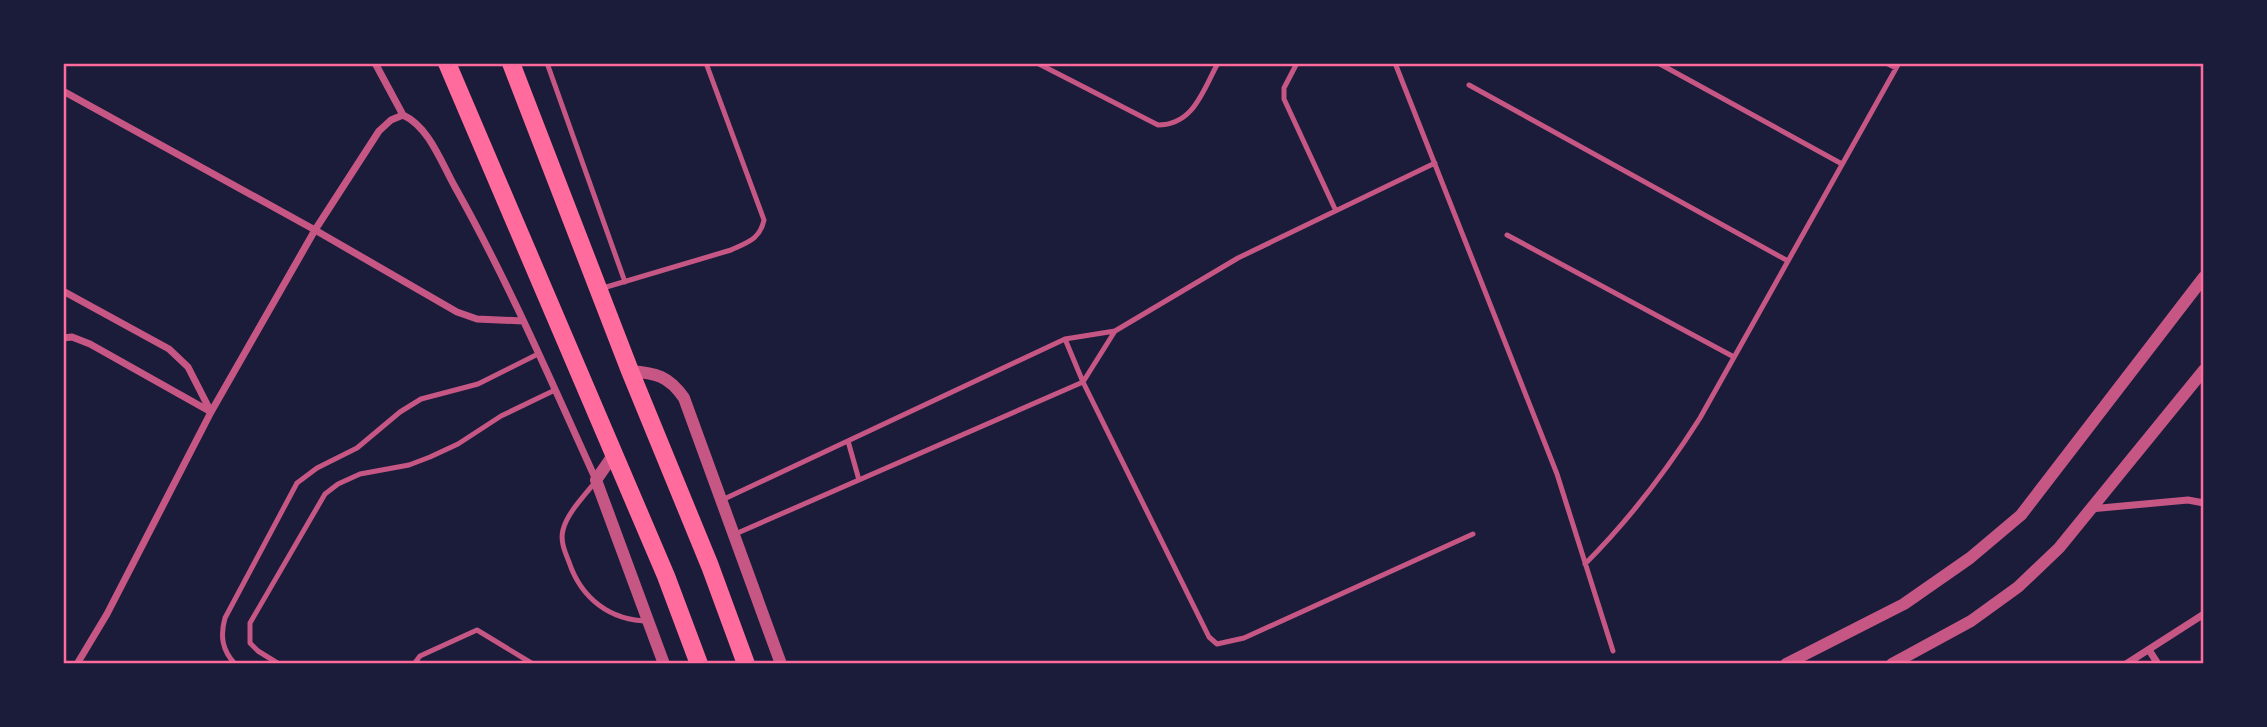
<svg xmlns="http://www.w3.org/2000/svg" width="2267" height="727" font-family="'Exo 2',sans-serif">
<rect width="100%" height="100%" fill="#1b1b3a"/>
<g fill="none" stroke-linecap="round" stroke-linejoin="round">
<path stroke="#c65784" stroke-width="5" d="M547 63 625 282
M1037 63 1158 125C1194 125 1203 90 1218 63
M1297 63 1284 88V99L1335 209
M1395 63 1557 474 1613 651
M1658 63 1842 164
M1886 63 1896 68
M1469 85 1788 261
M1507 235 1734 357
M603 288 731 250C748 242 760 239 764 220L706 63
M1065 339 1083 382 1209 637 1217 644 1244 638 1473 534
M848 441 859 480
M596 481C585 495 567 513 563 530 560 541 565 552 569 562 581 598 610 621 649 621
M722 500 1065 339 1115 331 1238 258 1435 163
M733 535 1083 382 1115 331
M1585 564C1629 520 1667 470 1700 418L1899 63
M235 664C222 650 220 636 225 618L297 483 317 468 357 448 400 412 421 399 478 384 538 354
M279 664 258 651 250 643V623L325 494 338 484 360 474 409 465 430 457 458 444 501 416 555 390
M414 664 420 656 477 630 533 664"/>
<path stroke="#c65784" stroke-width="7" d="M375 63 403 115
M63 91 315 230 457 312 477 319 523 321
M63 291 169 349 188 367 211 412
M63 338 72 337 90 344 211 412
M2090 509 2188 500 2204 503
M2149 650 2158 664
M77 664 107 614 211 412 315 230 379 131 391 120 403 115C429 127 441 162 455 187 508 281 551 381 596 480
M2126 664 2204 614"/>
<path stroke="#c65784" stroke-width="12" d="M630 371C656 373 669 376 684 398L781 664
M614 454 596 480 664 664
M1786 664 1904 604 1970 558 2021 515 2204 277
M1892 664 1971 621 2018 587 2059 548 2204 370"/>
<path stroke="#ff6b9d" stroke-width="18" d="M447 63 666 576 699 664
M511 63 630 371 710 566 746 664"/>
</g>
<rect width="2267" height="727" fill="none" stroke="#1b1b3a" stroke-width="130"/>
<rect x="65" y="65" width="2137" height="597" fill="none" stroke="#ff6b9d" stroke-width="2.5"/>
</svg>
